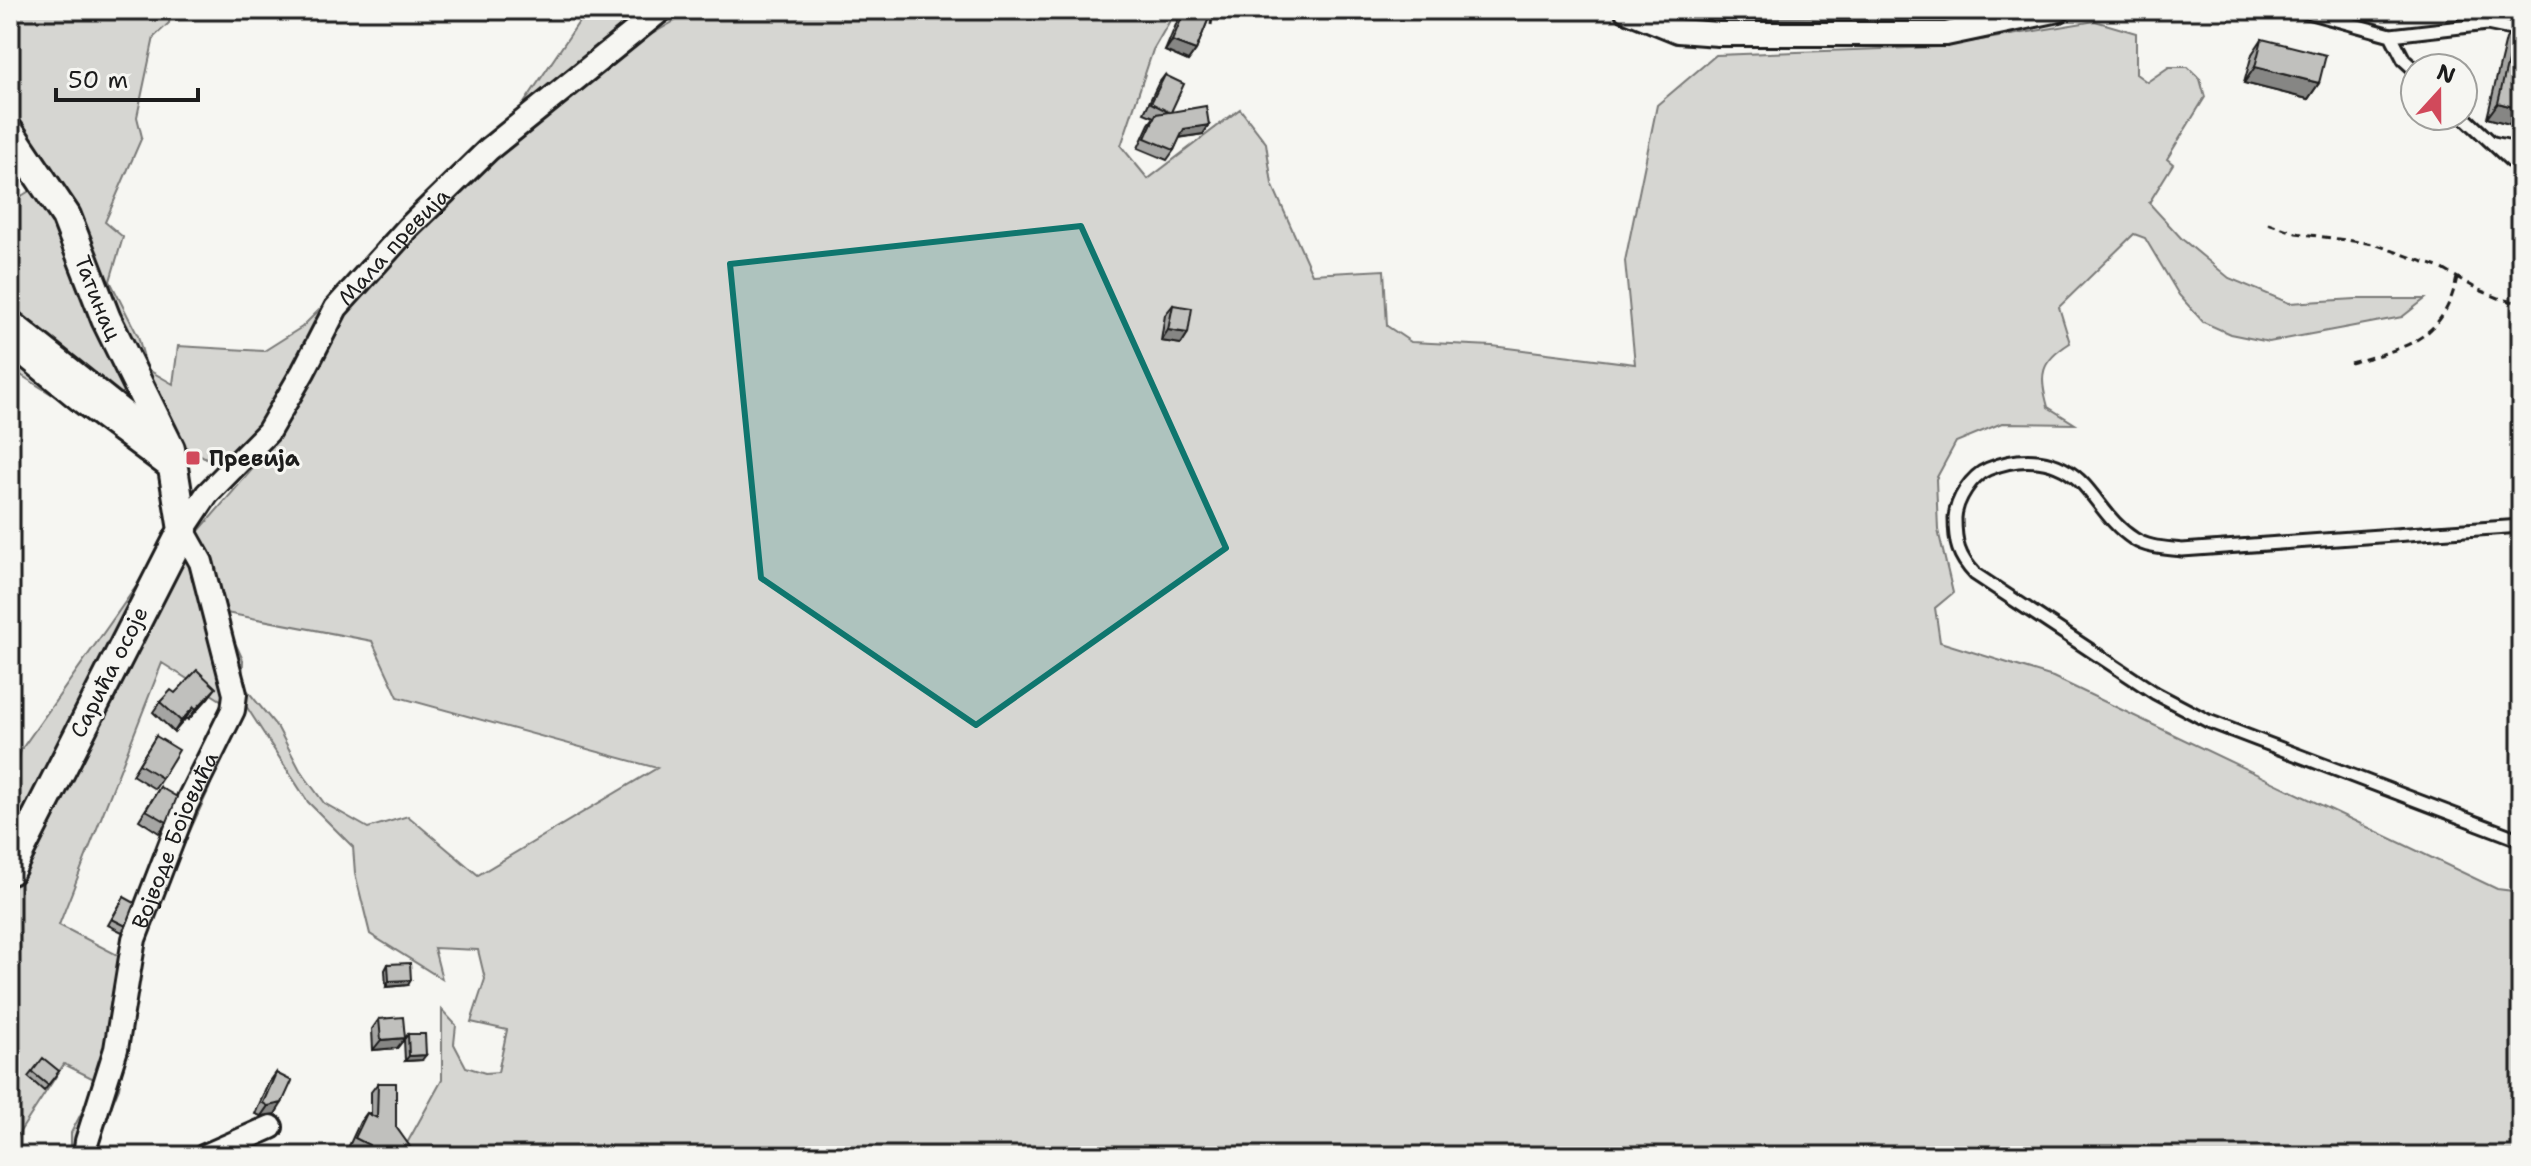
<svg xmlns="http://www.w3.org/2000/svg" width="2531" height="1166" font-family="'Shantell Sans',sans-serif">
<rect width="100%" height="100%" fill="#f6f6f2"/>
<filter id="ink" filterUnits="userSpaceOnUse"><feTurbulence type="fractalNoise" baseFrequency=".0125" numOctaves="2"/><feDisplacementMap in="SourceGraphic" scale="16" xChannelSelector="R" yChannelSelector="G"/><feConvolveMatrix kernelMatrix="1 2 1 2 8 2 1 2 1" color-interpolation-filters="sRGB"/></filter>
<g filter="url(#ink)">
<path fill="#d6d6d2" stroke="#797977" stroke-width="2" fill-rule="evenodd" d="M10 10H171L169 23 154 37 137 117 142 137 105 222 123 237 110 281 138 336 147 369 173 384 178 346 264 351 302 327 518 112 587 10H645L524 108 678 19 687 10H1176L1153 50 1121 146 1148 179 1240 109 1266 143 1272 184 1312 274 1384 270 1387 326 1411 342 1492 346 1635 364 1625 261 1657 105 1716 55 1938 47 2095 21 2136 33V74L2147 82 2169 67H2188L2200 79 2205 97 2167 159 2173 164 2149 203 2182 239 2229 278 2289 303 2356 299H2425L2402 317 2269 342 2230 334 2203 322 2179 295 2145 238 2134 234 2059 307 2070 343C2040 362 2039 374 2048 407L2075 424 2002 423 1956 442 1936 479 1938 530 1953 593 1935 608 1940 642 2053 677 2497 889 2521 892V1156H407L406 1145 442 1080V1010L456 1025 454 1044 466 1067 485 1073 498 1072 507 1030 471 1022 485 979 478 950 434 948 442 979 370 934 355 873 353 847 308 802 239 695 209 789 184 844 144 945 119 1088 90 1156H71V1133L98 1081 64 1064 10 1147V789L21 750 159 554 198 532 274 444 215 463 177 442 65 394 58 398 11 369 10 203 36 187 10 138ZM221 612 372 641 398 697 657 768 478 875 408 816 368 828 324 803 300 770 278 728 242 684 243 660ZM162 663 222 701 184 844 121 957 59 925Z
M1673 10H1950L1820 17 1698 19Z"/>
<g fill="none" stroke-linecap="round" stroke-linejoin="round">
<g stroke="#1c1c1c" stroke-width="17">
<path id="service" d="M2300 10 2391 35 2404 60 2415 70
M2391 35 2487 24 2521 31
M2463 116 2521 170
M2493 143 2521 149
M2521 526 2182 550C2166 548 2148 548 2134 539 2112 525 2101 504 2084 485 2058 457 2022 455 1988 469 1971 476 1956 500 1955 518 1955 543 1958 556 1975 574L2155 693 2208 721 2521 840"/>
</g>
<g stroke="#1c1c1c" stroke-width="28">
<g id="minor">
<path d="M1626 10 1678 31 1718 34H1946L2059 10"/>
<path d="M10 321 165 445"/>
<path d="M10 343 81 401 172 469"/>
<path id="s1" d="M85 1156 87 1141 116 1049 134 939 185 807 233 710 235 694 201 562 183 530 207 494 268 432 303 372 336 308 408 228 489 149 661 10"/>
<path d="M205 1156 271 1127"/>
</g>
</g>
<g stroke="#1c1c1c" stroke-width="34">
<g id="tertiary">
<path id="s2" d="M10 133 66 216 106 319 170 449 183 530 10 870"/>
</g>
</g>
<path stroke="#1c1c1c" stroke-width="3" stroke-dasharray="8 6" stroke-linecap="butt" d="M1211 25 1213 10
M2268 223 2296 233 2374 244 2441 268 2479 290 2501 299 2521 303
M2350 363C2406 348 2444 340 2457 277"/>
<use href="#service" stroke="#f6f6f2" stroke-width="11"/>
<use href="#minor" stroke="#f6f6f2" stroke-width="22"/>
<use href="#tertiary" stroke="#f6f6f2" stroke-width="28"/>
</g>
<path fill="#a5a5a3" stroke="#1c1c1c" stroke-width="2" d="M1182 10H1212L1196 50 1188 61 1165 51Z
M2517 23 2521 24V127L2487 118 2506 39Z
M2262 39 2319 83 2308 99 2244 83 2252 54Z
M1165 75 1171 112 1209 125 1203 134 1179 138 1174 150 1167 160 1138 148 1149 124 1154 117 1144 113 1158 84Z
M1173 305 1188 333 1181 344 1161 341 1165 315Z
M175 693 208 698 188 720 186 718 174 732 153 712 160 702Z
M156 736 162 778 155 789 132 775Z
M160 787 167 822 159 833 139 820Z
M124 897 126 926 122 932 108 925Z
M388 964 408 985 386 987 385 970Z
M379 1019 405 1038 397 1048 373 1050 372 1029Z
M408 1034 422 1060 405 1061 404 1039Z
M59 1071 44 1091 28 1077 32 1072Z
M276 1073 275 1114 261 1116 255 1114 268 1084Z
M378 1083 396 1127 415 1156H361L362 1155 348 1148 360 1122 367 1113 371 1114V1092Z"/>
<path fill="#868684" stroke="#1c1c1c" stroke-width="2" d="M2341 10H2375L2370 18Z
M1172 41 1196 50 1188 61 1165 51Z
M2255 67 2319 83 2308 99 2244 83Z
M2498 103 2521 109V127L2487 118Z
M1209 125 1203 134 1177 138 1184 129Z
M1168 330 1188 333 1181 344 1161 341Z
M216 688 208 698 188 720 196 709Z
M194 707 186 718 174 732 181 721Z
M411 980 408 985 386 987 389 981Z
M405 1038 397 1048 373 1050 381 1040Z
M426 1055 422 1060 405 1061 409 1056Z
M282 1103 275 1114 261 1116 268 1106Z"/>
<path fill="#c0c0bd" stroke="#1c1c1c" stroke-width="2" d="M1185 10H1212L1196 50 1172 41Z
M2517 23 2521 24V109L2498 103Z
M2262 39 2326 55 2319 83 2255 67Z
M1165 75 1184 84 1171 112 1206 106 1209 125 1184 129 1174 150 1145 138 1156 114 1169 112 1151 103Z
M1173 305 1192 308 1188 333 1168 330Z
M197 670 216 688 196 709 194 707 181 721 160 702 171 690 175 693Z
M156 736 179 750 162 778 139 764Z
M160 787 177 797 167 822 146 810Z
M124 897 135 903 126 926 112 919Z
M410 963 411 980 389 981 388 964Z
M403 1017 405 1038 381 1040 379 1019Z
M408 1034H425L426 1055 409 1056Z
M43 1058 59 1071 48 1085 32 1072Z
M276 1073 292 1081 282 1103 268 1106 263 1103Z
M378 1083H396V1127L416 1155 414 1156H388L385 1152 383 1156H369L364 1154 369 1145 355 1138 367 1113 377 1118Z"/>
</g>
<path fill="#0f766e" fill-opacity="0.2" stroke="#0f766e" stroke-width="6" stroke-linejoin="round" d="M1081 226 1226 548 976 725 761 578 730 264Z"/>
<rect fill="#d1495b" stroke="#f6f6f2" stroke-width="3" x="185" y="450" width="16" height="16" rx="4"/>
<g text-anchor="middle" dominant-baseline="central" stroke-width="6" stroke-linejoin="round" paint-order="stroke">
<g font-size="22" fill="#1c1c1c" stroke="#f6f6f2">
<text stroke="none"><textPath href="#s1" startOffset="1018">Мала превија</textPath></text>
<text stroke="none"><textPath href="#s2" startOffset="188">Татинац</textPath></text>
<text transform="translate(109 672) rotate(-63)">Сарића осоје</text>
<text stroke="none"><textPath href="#s1" startOffset="330">Војводе Бојовића</textPath></text>
</g>
<g font-size="22" font-weight="bold" fill="#1c1c1c" stroke="#f6f6f2" text-anchor="start">
<text x="209" y="458">Превија</text>
</g>
</g>
<rect width="2531" height="1166" fill="none" stroke="#f6f6f2" stroke-width="40"/>
<rect x="20" y="20" width="2491" height="1126" fill="none" stroke="#1c1c1c" stroke-width="3" filter="url(#ink)"/>
<g transform="translate(2439 92) rotate(21)"><circle r="38" fill="#f6f6f2" stroke="#9f9f9c" stroke-width="2"/>
<path d="M0-6L14 30L0 20L-14 30Z" fill="#d1495b"/>
<text y="-12" font-size="22" font-weight="bold" text-anchor="middle" fill="#1c1c1c">N</text>
</g>
<path d="M56 88v12h142v-12" fill="none" stroke="#1c1c1c" stroke-width="4"/>
<text x="68" y="88" font-size="24" fill="#1c1c1c" stroke="#f6f6f2" stroke-width="6" paint-order="stroke">50 m</text>
</svg>
